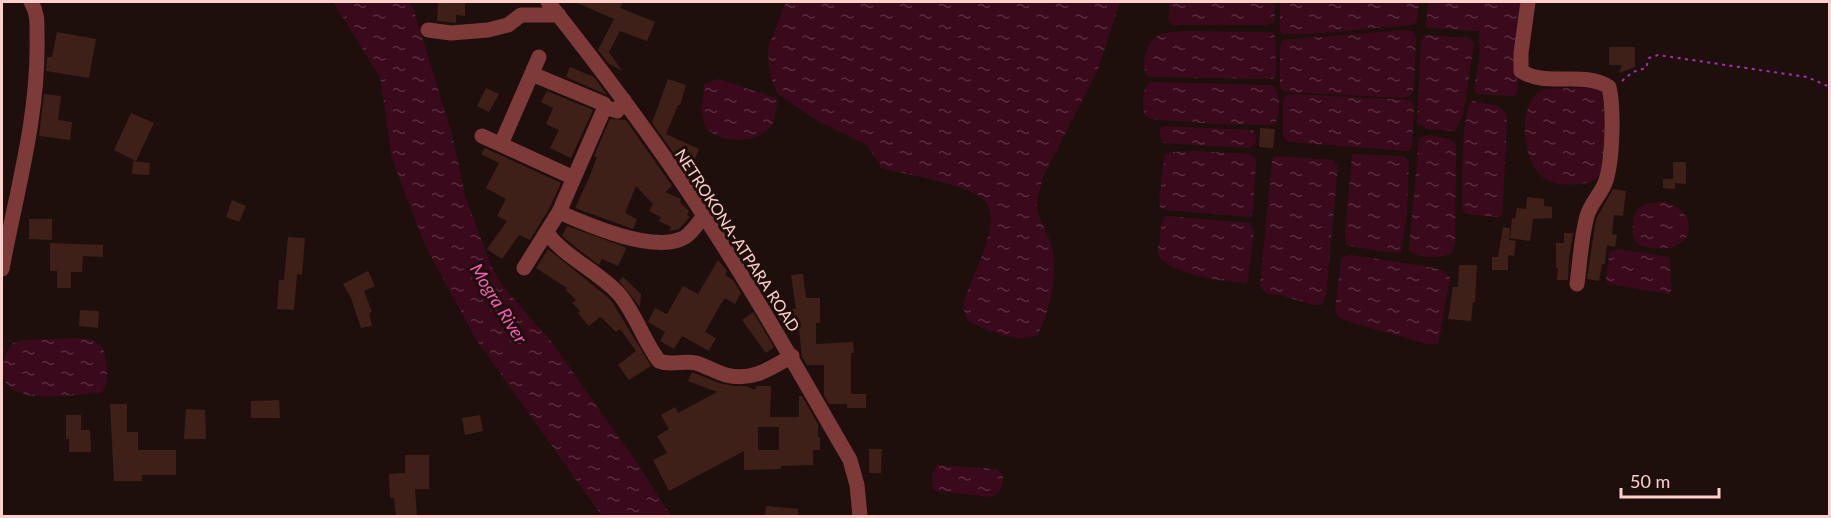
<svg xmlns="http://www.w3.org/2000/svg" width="1831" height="518" font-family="Lato,sans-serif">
<defs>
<pattern id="water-ripples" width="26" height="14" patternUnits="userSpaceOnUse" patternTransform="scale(1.5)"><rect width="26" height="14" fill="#3a0a1c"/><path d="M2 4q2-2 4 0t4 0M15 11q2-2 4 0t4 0" fill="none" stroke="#582d3c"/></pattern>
</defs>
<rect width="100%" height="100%" fill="#1e0f0d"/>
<path fill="url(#water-ripples)" d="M333 2H409L413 8 452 134 466 199 492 268 504 288 550 340 635 460 671 516H602L475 338 425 245 392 159 380 77Z
M786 2H1120L1098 69 1043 177C1041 186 1037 196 1037 205 1038 222 1051 236 1053 253 1057 280 1049 311 1038 335 1013 344 991 331 968 321 966 316 963 309 964 304 968 278 1011 215 979 196 955 182 909 175 881 168L867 145 816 120 778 94 773 84 769 66 768 48Z
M1170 2H1272L1275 5 1274 22 1266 25H1173L1168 19Z
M1280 2H1419L1417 22 1410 25 1310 34H1282L1280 30Z
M1428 2H1522L1517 93 1514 96 1477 94 1474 90 1480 52 1479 31 1429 28 1426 26Z
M1404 30 1414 32 1416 37 1414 88 1410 96 1404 98 1288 92 1283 91 1280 87V47L1282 40Z
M1183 31 1272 32 1275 37 1276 76 1272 79 1150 77 1147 76C1143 67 1143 62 1146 53 1154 31 1162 34 1183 31Z
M1428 35 1470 38 1474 43 1463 115 1455 131 1427 129 1417 123 1421 42 1423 36Z
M718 79 776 98 778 101C775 108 776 118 772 124 761 145 712 146 704 122 699 110 704 97 704 84Z
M1150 82 1273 85C1281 93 1281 116 1274 125H1271L1215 124 1150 119 1144 114C1142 103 1142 90 1150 82Z
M1595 87 1603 93C1605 119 1609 147 1601 171 1599 180 1587 184 1579 184 1567 185 1554 185 1544 178 1521 162 1516 101 1544 89Z
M1292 94 1410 100 1414 105 1412 147 1408 151 1289 142 1283 136V101L1285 97Z
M1472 101 1498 106 1506 113 1507 124 1502 215 1500 217 1466 214 1462 209C1462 190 1461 113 1472 101Z
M1164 126 1252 130 1255 132 1256 143 1249 148 1164 143C1160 139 1160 135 1160 129Z
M1430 135 1449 139 1456 145 1455 242 1452 252C1442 260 1418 259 1409 250L1419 138Z
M1195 151 1249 154 1256 159 1253 210 1251 217 1164 210 1160 207 1159 201 1165 154 1171 152Z
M1352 154 1403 156 1409 161 1407 213 1401 253 1385 252 1346 245 1345 236Z
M1275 156 1333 160 1338 167 1326 294 1322 305H1313L1280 295 1268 294 1262 289 1260 284 1272 160Z
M1662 202C1698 207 1701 254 1653 248 1648 247 1640 247 1636 242 1632 237 1633 229 1633 224 1634 205 1646 203 1662 202Z
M1166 216 1249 223 1254 231 1248 281 1245 283C1227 282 1170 274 1160 257 1156 251 1159 245 1160 239 1161 230 1160 223 1166 216Z
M1617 249 1670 257 1671 291 1669 294 1608 284 1606 278 1609 256 1610 252Z
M1351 255 1435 268 1444 271 1450 278 1438 344H1427L1346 321 1339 317 1335 310 1341 260 1342 257Z
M78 338 93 340 103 348C106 360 111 384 101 393 78 393 5 409 3 373 3 360 5 353 13 343L23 340Z
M937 465 996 469 1003 475C1003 485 1001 492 992 497L936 491 933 489 932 474Z"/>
<path fill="#3f2019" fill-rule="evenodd" d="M438 2H465V16L456 15V23L437 21Z
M575 2H623L620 8 655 22 647 41 620 31 609 52 622 71 608 63 598 50 614 19Z
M57 32 96 39 89 78 46 71 47 57H52Z
M1609 47H1635V67L1619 73 1622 65H1609Z
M570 67 594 77 607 95 566 77Z
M668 79 686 85 680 105H678L666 134 699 149 690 170 683 166 652 123Z
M486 88 499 94 489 112 477 106Z
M547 91 593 110 571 158 550 148 559 130 546 124 553 108 541 102Z
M44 94 61 96 58 120 72 122 70 140 39 136Z
M131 113 154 123 136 161 114 150Z
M610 119 626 120 672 186 665 192 681 199 680 202 689 211 687 215 690 217 679 229 671 231 669 230 671 227 659 221 661 217 649 211 653 204 636 186 625 213 637 219 633 229 575 208 589 178 597 157 594 156Z
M1260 128 1275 129 1273 148 1259 147Z
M485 148 561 183 550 207 530 240 519 235 502 259 487 249 507 221 497 216 506 199 486 188 499 163 481 154Z
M133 161 150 163 149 175 132 174Z
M1673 162H1686V184L1675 183V189L1663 188V179H1673Z
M1613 189 1626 191 1623 216 1614 215 1612 234 1617 235 1615 247 1607 245 1605 264H1602L1599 281 1587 279 1596 219Z
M1527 197 1544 199V206L1552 207V218L1533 219 1530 241 1510 238 1512 218 1515 219 1517 208 1526 209Z
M232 200 246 206 239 222 226 217Z
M29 219H52V240L29 239Z
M567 226 625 247 626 249 618 266 602 259 599 265 578 249 562 236Z
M1503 227 1510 228 1509 240 1516 241 1514 256 1508 255V270H1492V257H1498Z
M1564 233H1573L1569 259 1568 280H1557L1558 268H1556V243H1564Z
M288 237 305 238 302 275 297 274 294 310 277 309 279 280H284Z
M50 243 103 245V257L83 256 82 272H71V288H57V271H50Z
M548 249 611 300 651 366 629 380 618 365 636 351 620 329 616 332 602 318 600 317 589 326 578 313 580 311 572 303 576 300 566 290 567 288 536 268Z
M718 260 727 271 725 275 733 280 741 293 735 304 725 298 719 307 705 332 716 338 709 351 682 336 674 349 660 341 665 332 648 322 655 308 667 314 683 286 698 294Z
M1459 265H1477L1475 302H1473L1471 321 1448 319 1453 287H1458Z
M368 271 375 286 364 291 372 312 369 313 372 326 361 328 351 298 343 284Z
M803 274 806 298H820V323H816V344L853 342 854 353H851V394H866V408H847V404H829L824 395V365H807L802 357 799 329 791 335V321H781L776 314V309H796L791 275Z
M623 277 641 294 640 307 619 281Z
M80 310 99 311 98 328 79 326Z
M753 312 774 347 766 353 742 320Z
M692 372 719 383 734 386H746L755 390 756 386H771L770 417H799V396H802L818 424V437H820V450H813V465L781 466V469L744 470V451L669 491 653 460 667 453 657 436 669 429 661 415 675 407 678 413 717 392 688 381ZM758 427H779V450H758Z
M279 400 280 418H251V401Z
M110 404H127V432H138V450H176V475H142V481H114Z
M186 409 205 410 206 439H184Z
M66 415H81V430H90L91 452H69V439H66Z
M480 415 483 431 465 435 462 418Z
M869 449H882L881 473H869Z
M405 455H429V489H415L417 516H396L394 498H390L389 474 405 473Z
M766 506 798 509V516H765Z"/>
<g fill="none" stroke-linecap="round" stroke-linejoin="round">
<path stroke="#a330ad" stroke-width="2" stroke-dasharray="3 4.5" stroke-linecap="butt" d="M1622 81 1633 72 1646 68 1649 58 1658 55 1807 77 1830 87"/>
<path stroke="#7d3a38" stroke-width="15" d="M548 2C594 60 639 119 681 181 742 271 796 366 850 460L857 485 860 516
M1528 2 1521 53V71C1547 88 1583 70 1609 87 1614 108 1613 162 1605 183 1600 195 1591 203 1587 216 1581 238 1580 262 1577 284
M428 30 451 33 488 30 508 25 521 15H559
M532 74 604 104 605 107
M482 136 574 178
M501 144 539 57
M559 212C588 225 650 252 681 239 690 236 697 224 704 216
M547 233C566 258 596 270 618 293 635 312 643 340 659 361 671 366 683 360 696 363 706 366 716 372 726 375 752 382 771 368 792 356
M524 268 559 212 605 107 617 111 624 100
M2 269C16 193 39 116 37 37 37 24 38 13 31 2"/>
</g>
<g text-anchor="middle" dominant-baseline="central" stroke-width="6" stroke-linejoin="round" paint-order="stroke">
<g font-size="16" fill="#fed0cb" stroke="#1e0f0d">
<text transform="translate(738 240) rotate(57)">NETROKONA-ATPARA ROAD</text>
</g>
<g font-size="18" font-style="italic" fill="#fb5cb5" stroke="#1e0f0d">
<text transform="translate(499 303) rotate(58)">Mogra River</text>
</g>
</g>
<rect width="1831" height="518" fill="none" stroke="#fed0cb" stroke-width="6"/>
<path d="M1621 488v9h98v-9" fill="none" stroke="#fed0cb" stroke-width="3"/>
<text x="1630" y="488" font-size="18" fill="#fed0cb" stroke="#1e0f0d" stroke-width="4.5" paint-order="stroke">50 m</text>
</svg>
